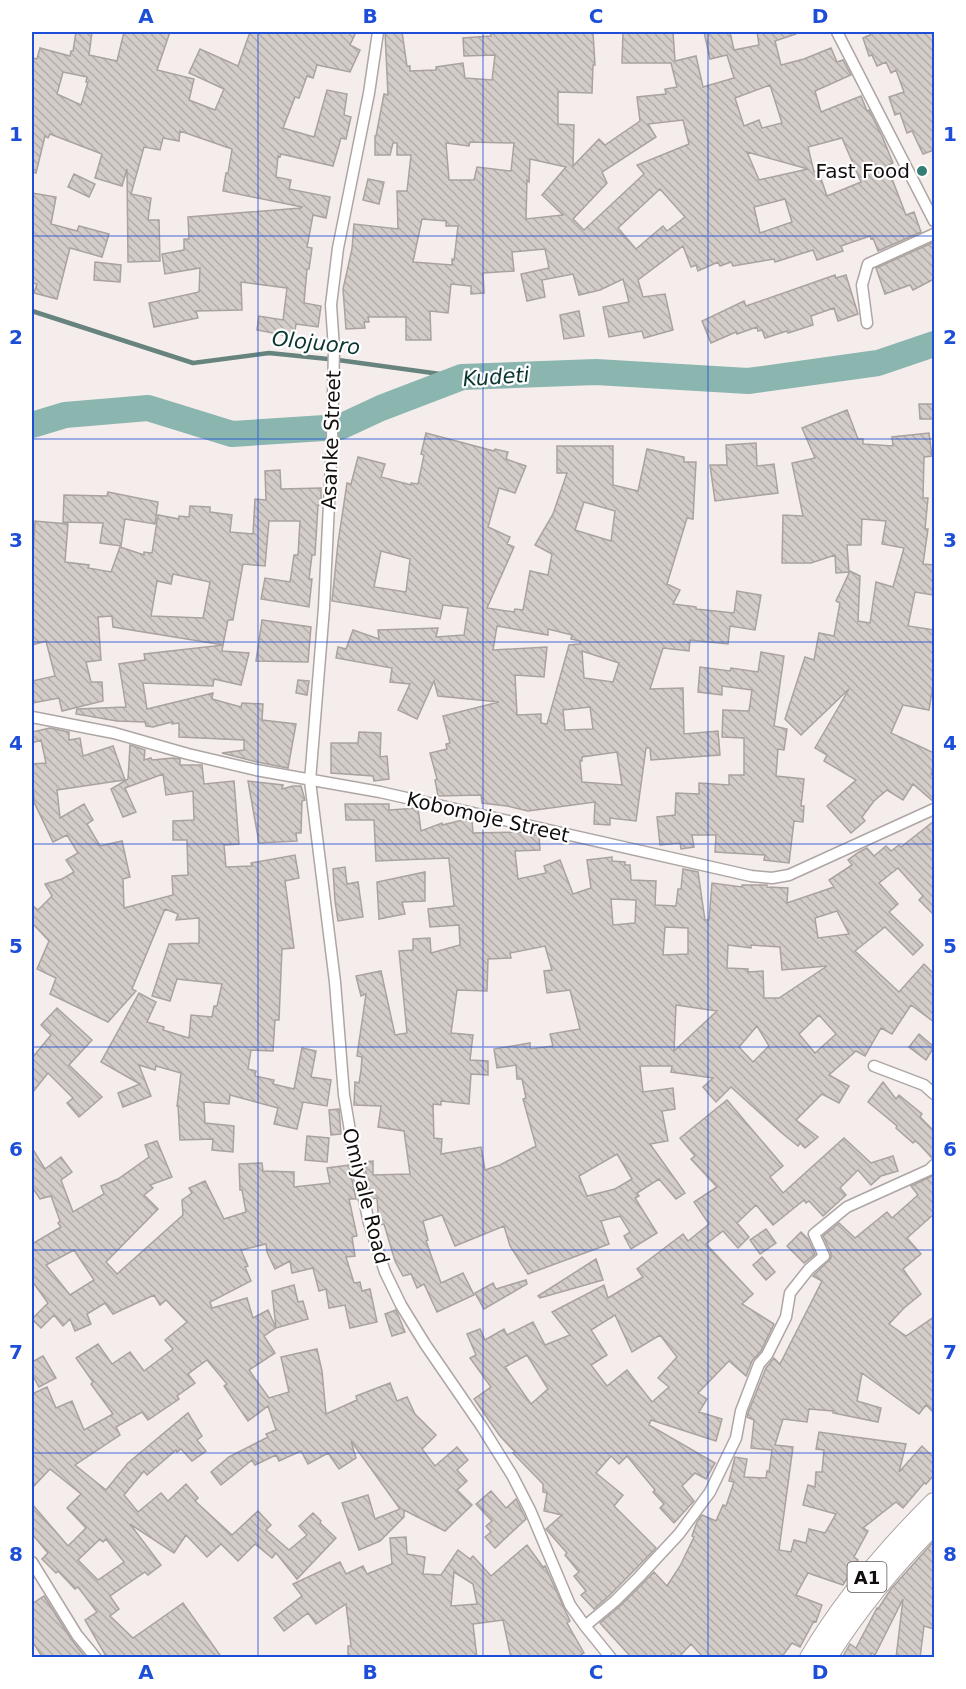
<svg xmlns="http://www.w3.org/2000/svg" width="966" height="1689" font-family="'DejaVu Sans',sans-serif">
<defs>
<pattern id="building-back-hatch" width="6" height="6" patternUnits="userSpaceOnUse" patternTransform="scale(1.5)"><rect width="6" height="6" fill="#d3ccc9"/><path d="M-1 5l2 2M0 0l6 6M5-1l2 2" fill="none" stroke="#b4aeab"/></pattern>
</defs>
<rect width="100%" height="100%" fill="#f5edeb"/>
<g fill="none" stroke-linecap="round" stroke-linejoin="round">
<path stroke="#66837e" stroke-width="4.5" d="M32 311 193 363 269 353 338 360 462 377"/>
<path stroke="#8bb5af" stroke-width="26" d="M32 425 65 415 148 408 232 434 340 427 381 408 462 377 596 372 748 381 878 363 934 344"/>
</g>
<path fill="url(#building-back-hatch)" stroke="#a9a29f" stroke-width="1.5" fill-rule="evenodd" d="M76 32H92L89 55 117 61 124 32H170L157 70 194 79 189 100 215 110 224 89 189 73 200 49 238 66 250 32H356L350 45 360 50 350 72 317 65 313 78 307 76 299 98 295 97 283 128 314 137 327 90 347 94 344 115 351 117 346 139 341 138 333 166 281 154 280 157 278 156 276 177 291 180 289 189 330 197 326 218 313 215 307 247 312 248 309 269H307L304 303 321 306 318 327 296 324 294 337 257 330 259 316 283 320 287 288 241 282 242 310 196 311 198 318 154 327 149 303 199 292 200 268 165 274 162 254 184 250V239H189L188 217 301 208 302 207 223 191 226 173H228L232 149 180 131 179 141 163 138 160 150 144 147 131 194 151 198 148 220H159L160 261 128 262 127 169 122 186 95 178 102 154 50 134 48 138 45 136 36 173 32 172V58L37 59 40 48 70 56 71 51H73ZM63 72 87 77 86 82H88L81 105 57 94Z
M385 32H402L407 66H410V71L436 70V67L463 63 465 78 492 80 495 55 464 56 463 38 491 36 490 32H593L595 65H593L592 93 558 92V124L574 125 573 166 599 139 605 145 640 121 637 97 666 94 665 89 677 87 671 63H622L623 32H673L675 61 696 56 703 87 734 78 727 55 710 59 704 32H730L734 50 759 45 757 32H796V34L775 41 781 65 804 59 831 48 837 62 843 60 851 75 815 91 821 112 861 96 867 111 869 110 882 136 893 163 887 166 906 215 914 212 921 232 878 251 873 238 871 239 870 236 841 246 843 251 817 260 813 250 775 262 774 259 733 266 731 262 720 266 718 262 698 271 696 265 691 267 683 246 638 280 643 297 665 294 673 330 644 338 642 331 609 337 603 307 629 302 623 279 600 290 579 295 573 274 542 280 545 297 527 301 521 274 549 268 545 249 512 252 514 271 483 273 484 293 471 294V286L451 284 448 313 430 311 431 340H406V317H368L369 322H364L365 328 346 329 343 289 352 249 354 224 398 229 397 191H407L411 155H397V143H393L390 155H375V136H376L384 94 388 95ZM770 85 782 123 762 128 759 120 744 126 735 98ZM683 120 689 144 637 165 644 174 584 230 573 219 607 183 602 172 656 137 648 124ZM842 138 861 182 827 196 818 170 814 172 808 147ZM470 142 514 143 511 171 477 167 474 180H449L446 143 469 146ZM747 152 808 169 759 180ZM530 159 566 167 542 195 563 215 526 219 527 180 529 182ZM660 189 685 217 667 231 663 226 636 249 618 228ZM785 199 792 222 760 233 754 207ZM422 219 446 221V226H458L454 260 452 259V265L413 262Z
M869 32H934V150L923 154 912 131 907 133 900 113 895 115 889 97 904 92 896 70 891 73 886 62 877 66 872 55 869 56 863 38 870 35Z
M74 174 95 184 89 197 68 187Z
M368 179 384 182 379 204 363 200Z
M32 193 56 197 51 224 77 231 79 226 109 234 102 257 70 248 57 299 34 293 37 284 32 283Z
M934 242V279L913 290 910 285 885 294 876 268Z
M95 262 121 265 120 282 94 280Z
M835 275 836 278 846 275 858 314 838 321 834 308 811 316 813 325 788 333 787 331 765 338 762 330 758 331 757 327 737 334 736 332 711 343 702 321 744 301 746 306Z
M579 311 584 336 564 339 560 315Z
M919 404H934V419H920Z
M847 410 858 439H863V444L893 446 892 437 929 433 932 456 924 457 923 498H928L925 529H928L923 564 934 565V595L915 592 908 626 934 630V679L929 710 903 705 891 733 934 753V767L931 774 934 777V802L913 784 903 800 887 790 874 801 862 817 865 821 851 833 827 806 856 780 824 761 827 755 815 748 849 689 801 735 785 719 805 657 814 660 819 633 834 636 840 603 836 601 850 571 860 576 858 621 870 623 876 582 893 587 904 548 882 544 886 521 862 519 861 545H847L849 572 836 573 835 555 811 563H782L783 515 803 516 792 463 815 458 802 428Z
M426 433 494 451 495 449 508 452 506 459 526 466 515 493 499 488 488 527 510 537 507 544 514 547 487 608 514 612 515 609 523 610 530 571 548 575 552 554 535 545 553 514 567 473H557V446H613V485L638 491 647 449 684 457V462H696L693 519 687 518 667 584 680 590 673 604 696 607V609L734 613 737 591 761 595 755 630 730 626 728 644 690 640 689 651 663 648 650 689 683 688 684 734 718 731 720 755 651 760 650 748H646L636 821 610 818V825L594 824 595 802 528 811 507 806 482 803 481 795 438 796 435 780 437 779 430 753 447 749 446 744 450 743 443 716 499 702 438 696 434 681 417 719 398 710 410 684 390 682 392 668 336 658 338 647 346 649 353 630 379 639 378 630 438 628 436 637 464 635 468 608 443 605 440 619 332 601 338 543 347 483 351 484 358 457 385 464 381 477 411 485V483L418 484 424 455 421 454ZM584 502 615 511 611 541 575 530ZM381 551 410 559 406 592 374 587ZM497 626 548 635V629L572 635 571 639 580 641V644L569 645 547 724 541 723V714L517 715 515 675 544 677 547 647 493 650ZM582 651 619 663 613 682 584 678ZM590 707 593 729 565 730 563 710ZM617 752 622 785 582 782 580 761H582V757Z
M756 443 757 466 774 464 778 493 715 501 710 465H727L726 445Z
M280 470 281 489 321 488V505H318L315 555H312L309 579H312L309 607 261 599 265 578 290 582 294 555H298L300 521H269L265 566 243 564 233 620H228L223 645 113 627 112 616 98 617 101 660 86 662 91 682H102L103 701 62 711 59 698 32 703V681L55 676 46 641 32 645V554H33L35 521 68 524 65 562 89 565 88 568 111 572 120 547 144 555V552L152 553 158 515 179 519V516L189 517 190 506 210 507V512L232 515 230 532 253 534 255 499 266 500 265 471ZM173 574 210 582 203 618 151 616 157 581 171 584Z
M108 492 158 502 155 524 125 519 121 546 100 543 103 523 63 522 64 495 107 496Z
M262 620 311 627 308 662 256 661Z
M223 645 222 651 249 653 241 685 214 679 213 686 143 683 147 709 213 693 212 699 241 707 242 703 263 704 262 720 296 724 288 768 257 762 222 753 244 750V740L179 737V723L172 724V722L153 727 146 726 145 722 117 721 76 714 77 709 126 707 119 664 145 660 144 654Z
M761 652 784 656 774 726 787 729 784 750 778 749 776 776 804 779 801 806H804L803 822 794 821 789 863 764 860 765 855 715 852 716 835H692L694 847 681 849 680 843 660 845 657 817 675 815 676 793 699 794V783L729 785V775H744V738L722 737 723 710 749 711 752 690 722 686V695L698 692 700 667 730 671 731 668 758 672Z
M298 680 309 681 307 695 296 693Z
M50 728 69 732V740L80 738 83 756 113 746 125 780 57 790 60 818 84 804 93 820 87 824 100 846 122 841 130 877 123 879 124 908 173 895 172 876 188 875 187 840H173V821L194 820 193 791 166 795 163 774 125 788 136 812 123 817 111 789 128 779 130 745 145 750 144 760 151 758 152 760 173 758 180 759V765H202L204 784 234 781 239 844 224 845 226 867 252 866 251 863 295 855 299 878 285 881 294 948 282 949 279 1020H275L273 1051 251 1050 248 1069 256 1071 255 1076 274 1080 273 1084 294 1089 302 1048 316 1051 311 1077 331 1080 327 1106 303 1102 297 1129 274 1124 278 1108 230 1095 229 1104 204 1102 205 1123 234 1126 233 1152 212 1150 213 1139 180 1140 178 1106H177L181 1073 156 1066 155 1070 139 1065 151 1096 123 1107 118 1093 140 1084 101 1062 139 993 156 1002 147 1022 164 1027 163 1030 189 1038 191 1015 212 1017 214 1006H217L222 984 177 979 170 1001 152 996 169 944 199 943V918L176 920 178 914 165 909 132 989 136 991 108 1022 50 994 56 978 37 969 49 941 32 923V905L38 910 52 896 45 884 62 879 74 872 66 860 78 853 67 835 53 842 34 802 32 764 46 763 41 740 32 743V732Z
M359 732 381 733 380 757 387 756 389 779 374 781 373 776 331 773V743H358Z
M248 781 283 785 282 789 293 786H301L305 800 302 801 301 833H296L297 841 259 843Z
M345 804H389V810L418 808 421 831 442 823V825L467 819 472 821 473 833 522 832 539 836 540 850 515 851 518 879 546 873 544 866 560 860 573 894 591 888 587 860 612 857V861L625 862V865H630L631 880 656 881 655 905 676 906 678 889H681L683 869 698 872 705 920H709L712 883 742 887V885H767V887L788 888 787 903 834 887 829 880 852 865 848 860 859 852 867 848 874 856 886 846 891 851 899 845 901 847 934 821V915L919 900 923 896 898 868 879 883 898 904 889 912 923 945 913 955 885 927 855 951 899 992 924 964 934 974V1022L911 1005 892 1034 881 1028 865 1056 856 1051 829 1075 849 1086 839 1103 822 1094 796 1120 818 1137 805 1148 800 1143 798 1146 783 1134 731 1087 716 1102 703 1087 713 1078 671 1072 672 1066H640L643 1092 673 1088 675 1109 662 1111 668 1141 650 1144 685 1193 676 1199 659 1179 637 1193 639 1196 635 1198 657 1233 631 1249 624 1236 630 1232 620 1216 601 1221 609 1244 528 1274 510 1246 504 1226 455 1246 442 1215 423 1221 428 1240 426 1241 441 1283 463 1273 474 1295 437 1312 424 1284 417 1288 411 1274 403 1276 395 1261 384 1224 379 1225 377 1198 371 1199 364 1162 373 1161V1175L410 1174 404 1131 378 1127 381 1106 354 1105 355 1082 359 1083 361 1070 362 1057 357 1056 366 994 361 996 356 976 381 971 395 1035 407 1033 399 951 413 950V939L430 938 431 953 460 945 459 925 430 927 428 909 454 906 449 860V858L376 861 374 820H346ZM611 899 636 900 635 923 613 925ZM837 911 849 934 818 938 815 918ZM665 927 688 928V954L663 955ZM728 945 751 948V945L780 947 782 970 827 966 779 998H764L763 971 748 972V969L727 968ZM545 946 552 970 544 971 547 993 570 990 580 1029 550 1034 553 1046 530 1049V1043L494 1049 497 1068 516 1065 517 1079H522L526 1098 523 1099 536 1146 500 1165 485 1170 481 1147 441 1154 442 1139 434 1138 433 1104 441 1105V1101L469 1104 471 1074 488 1075V1061L470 1060 473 1035 451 1033 457 990 487 991 488 959 511 958 510 953ZM676 1005 717 1011 674 1051ZM819 1015 836 1034 815 1053 799 1034ZM757 1026 769 1046 753 1062 739 1047ZM617 1154 632 1179 615 1189 587 1196 579 1176Z
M345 867 347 884 358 882 363 917 338 921 335 901 333 869Z
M425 872V901L402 902 405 914 379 919 377 882Z
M57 1008 92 1040 69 1065 102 1097 79 1117 67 1103 73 1098 48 1073 32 1093V1058L51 1035 41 1025Z
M919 1034 934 1047 926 1060 909 1047Z
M883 1082 896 1099 899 1095 922 1114 920 1117 934 1131V1158H932L919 1144 915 1141 913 1143 896 1128 897 1126 868 1102Z
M727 1100 783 1166 770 1177 783 1193 844 1138 871 1163 893 1156 898 1171 881 1176 871 1185 858 1170 840 1188 846 1195 823 1216 809 1201 806 1203 804 1200 773 1225 756 1205 737 1223 749 1237 738 1248 723 1231 706 1244 753 1294 742 1304 774 1324 761 1351 752 1361 746 1376 729 1361 698 1393 707 1399 699 1412 722 1419 716 1441 651 1420 649 1425 715 1463 706 1479 695 1473 682 1486 694 1501 674 1523 660 1508 664 1504 653 1492 655 1490 627 1456 619 1464 611 1456 596 1473 623 1495 614 1506 656 1548 610 1595 594 1609 581 1595 586 1591 574 1576 579 1572 565 1555 567 1553 546 1529 562 1515 544 1511 547 1493 543 1492V1484L513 1453 515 1452 500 1436 474 1399 491 1387 470 1358 476 1355 467 1334 480 1329 485 1340 504 1329 507 1335 533 1322 545 1345 570 1335 552 1312 604 1285 608 1298 643 1277 637 1269 683 1234 688 1241 709 1224 694 1202 717 1187 691 1159 695 1156 680 1138ZM615 1315 632 1352 660 1335 677 1357 658 1378 669 1387 652 1402 627 1370 607 1386 591 1365 607 1355 591 1330ZM527 1355 548 1389 531 1404 505 1367Z
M339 1109 341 1134 331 1135 329 1110Z
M307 1136 329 1138 327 1162 305 1160Z
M157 1141 172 1177 150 1185 153 1188 144 1195 158 1209 106 1262 117 1274 183 1215 182 1200 192 1193 189 1188 205 1181 224 1219 246 1212 242 1190H240L239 1164 262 1163 263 1171 294 1172V1187L330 1183 327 1168 349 1165 356 1199H349L357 1236 352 1237 355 1256 346 1257 354 1283 360 1282 362 1291 370 1289 377 1322 350 1328 345 1305 329 1308 326 1289 319 1291 313 1268 292 1273 290 1261 275 1269 267 1252 266 1244 241 1250 248 1266 245 1267 251 1281 210 1302 212 1308 247 1298 253 1318 268 1310 276 1328 272 1291 294 1285 298 1302 303 1301 308 1319 276 1328 264 1336 275 1353 249 1370 269 1398 289 1392 281 1357 317 1349 322 1371 326 1414 357 1400 356 1396 390 1383 397 1401 407 1397 415 1414 436 1435 422 1449 435 1466 457 1447 468 1460 457 1470 467 1481 457 1490 472 1505 445 1531 404 1510V1517L380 1541 359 1550 342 1503 368 1495 375 1519 400 1509 351 1441 356 1458 339 1469 328 1453 308 1464 301 1451 279 1461 276 1455 255 1465 252 1460 221 1485 211 1472 229 1457 268 1437 266 1434 276 1430 268 1406 248 1421 224 1386 227 1384 207 1360 188 1374 195 1383 177 1396 179 1399 148 1420 142 1412 116 1427 120 1435 75 1465 106 1490 128 1463 188 1413 202 1436 197 1440 206 1451 192 1461 181 1449 177 1452 176 1450 147 1475 144 1471 124 1495 138 1512 161 1493 168 1501 186 1484 198 1498 195 1501 232 1535 258 1511 271 1525 266 1530 289 1550 307 1535 299 1526 313 1513 321 1521 320 1523 336 1538 297 1579 276 1553 272 1558 255 1544 238 1561 221 1544 207 1557 186 1535 174 1553 130 1524 161 1565 148 1575 145 1572 110 1596 119 1609 110 1616 133 1638 183 1603 222 1658H107L85 1620 97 1612 78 1587 75 1589 58 1571 56 1573 42 1559 48 1553 32 1534V1504L68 1546 86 1528 67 1508 81 1494 50 1469 32 1488V1394L47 1387 56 1408 72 1401 84 1430 113 1414 91 1384 93 1382 76 1358 98 1344 112 1364 130 1352 144 1371 173 1349 165 1340 187 1322 166 1300 160 1305 154 1295 113 1314 105 1303 87 1314 91 1324 75 1331 70 1319 63 1326 54 1315 41 1328 32 1319 48 1303 32 1281V1244L61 1227 58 1223 60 1221 51 1196 40 1199 32 1187V1148L45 1169 61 1157 72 1172 61 1180 73 1212 104 1194 101 1186 118 1179 149 1157 145 1145ZM74 1250 94 1280 70 1295 46 1265ZM100 1539 103 1542 106 1539 124 1562 98 1580 78 1560Z
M934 1175V1214L907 1238 921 1254 903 1269 921 1294 904 1308 889 1324 906 1336 934 1317V1413L926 1405 919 1414 862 1373 857 1401 881 1408 878 1422 833 1413V1411L809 1409 807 1422 783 1419 775 1445 793 1447 779 1550 791 1552 794 1540 806 1543 809 1529 825 1533 836 1514 803 1505 808 1485 815 1487 816 1472H822L824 1450 816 1449 819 1432 906 1444 899 1472 922 1446 934 1458V1475L926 1484 924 1483 903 1508 896 1502 863 1528 868 1531 854 1557 858 1560 843 1585 808 1573 796 1595 822 1605 816 1622 814 1621 800 1647 792 1643 781 1658H704L691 1644 678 1658 673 1653 667 1658H632L600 1623 620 1606 654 1572 667 1586 680 1566 694 1537 692 1536 697 1522 702 1515 716 1521 723 1505 726 1506 734 1482 729 1481 735 1457 747 1459 744 1477 766 1478 767 1471 769 1472 772 1450 751 1448 754 1420 747 1417 748 1413 766 1368 774 1358 780 1364 822 1281 813 1276 831 1258V1253L823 1236 839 1223 855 1238 887 1212 892 1218 918 1195 911 1186Z
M766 1229 776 1243 760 1254 750 1240Z
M801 1232 808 1239 815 1254 804 1263 787 1246Z
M762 1257 775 1272 766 1280 753 1265Z
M596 1259 603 1280 540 1298 538 1296Z
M526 1280 527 1284 484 1309 475 1293 493 1283 496 1289Z
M396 1310 405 1332 392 1336 385 1314Z
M43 1356 56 1378 39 1387 32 1374V1362Z
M491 1491 506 1508 516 1499 526 1519 495 1548 485 1537 491 1532 486 1526 492 1521 476 1504Z
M406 1537 407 1554 425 1557 423 1574 441 1575 458 1550 470 1559 473 1556 491 1576 527 1545 543 1567 545 1566 570 1621 567 1623 584 1653 576 1658H511L503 1620 473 1624 477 1658H348V1646H351L346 1604 316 1624 308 1613 284 1631 274 1618 302 1596 293 1584 340 1562 346 1574 363 1566 367 1574 392 1564 390 1538ZM454 1572 473 1584 477 1604 451 1606Z
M934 1541V1629L924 1626 920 1658H896L903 1599 875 1655 872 1653 870 1656 873 1658H842L850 1644 856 1648 877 1608 878 1609 891 1589Z
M44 1596 71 1639 86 1658H43L32 1641V1604Z"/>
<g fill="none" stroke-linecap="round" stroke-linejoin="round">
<g stroke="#aea6a4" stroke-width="13">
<path id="street" d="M378 32 369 93 338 248 331 305 334 349 332 442 324 608 310 781 335 982 344 1095 353 1149 369 1223 385 1272 401 1305 425 1344 482 1427 512 1475 530 1510 570 1605 585 1626 611 1658
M837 32 934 221
M867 323 862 285 868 264 934 234
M32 717 114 733 188 754 256 770 380 792 751 876 772 878 789 875 934 809
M874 1066 924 1085 934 1094
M32 1562 77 1635 96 1658
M585 1626 615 1601 639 1577 679 1534 710 1492 736 1438 741 1411 759 1364 767 1355 786 1317 790 1293 809 1269 824 1256 814 1234 847 1207 929 1170 934 1165"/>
</g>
<g stroke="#aea6a4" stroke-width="22">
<path id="highway" d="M810 1658C844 1600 887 1550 934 1503
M826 1658C857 1609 894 1564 934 1524"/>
</g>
<use href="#street" stroke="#fff" stroke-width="10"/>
<use href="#highway" stroke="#fff" stroke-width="20"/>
</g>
<path fill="none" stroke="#1d4ed8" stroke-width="1.5" stroke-opacity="0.55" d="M258 32V1658M483 32V1658M708 32V1658M32 236H934M32 439H934M32 642H934M32 844H934M32 1047H934M32 1250H934M32 1453H934"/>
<circle fill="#367d75" stroke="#fff" stroke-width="2" cx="922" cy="171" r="6"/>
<g text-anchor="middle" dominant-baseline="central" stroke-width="4.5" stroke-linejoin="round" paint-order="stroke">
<rect fill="#fff" stroke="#585656" stroke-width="1.5" x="847.5" y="1562" width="39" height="30" rx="4.5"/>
<g font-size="18" font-weight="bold" fill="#110e0d">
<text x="867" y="1577">A1</text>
</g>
<g font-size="20" fill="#110e0d" stroke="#fff" text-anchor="end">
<text x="910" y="171">Fast Food</text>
</g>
<g font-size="20" fill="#110e0d" stroke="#fff">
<text transform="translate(331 440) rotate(-88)">Asanke Street</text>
<text transform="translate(488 817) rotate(13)">Kobomoje Street</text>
<text transform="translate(366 1196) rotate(76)">Omiyale Road</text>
</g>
<g font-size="21" font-style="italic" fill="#0a3530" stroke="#fff">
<text transform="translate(316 343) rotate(6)">Olojuoro</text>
<text transform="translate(496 377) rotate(-4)">Kudeti</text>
</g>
</g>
<rect width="966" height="1689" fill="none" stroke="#ffffff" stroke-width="66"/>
<rect x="33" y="33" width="900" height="1623" fill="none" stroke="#1d4ed8" stroke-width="2"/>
<g font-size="20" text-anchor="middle" font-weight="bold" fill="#1d4ed8">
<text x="146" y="23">A</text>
<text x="370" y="23">B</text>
<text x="596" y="23">C</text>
<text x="820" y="23">D</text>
<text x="16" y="141">1</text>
<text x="950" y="141">1</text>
<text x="16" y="344">2</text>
<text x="950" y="344">2</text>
<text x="16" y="547">3</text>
<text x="950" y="547">3</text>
<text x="16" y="750">4</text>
<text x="950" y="750">4</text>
<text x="16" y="953">5</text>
<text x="950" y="953">5</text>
<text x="16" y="1156">6</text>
<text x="950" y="1156">6</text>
<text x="16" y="1359">7</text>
<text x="950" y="1359">7</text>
<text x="16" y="1561">8</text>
<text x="950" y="1561">8</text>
<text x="146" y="1679">A</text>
<text x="370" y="1679">B</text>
<text x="596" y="1679">C</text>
<text x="820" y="1679">D</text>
</g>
</svg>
